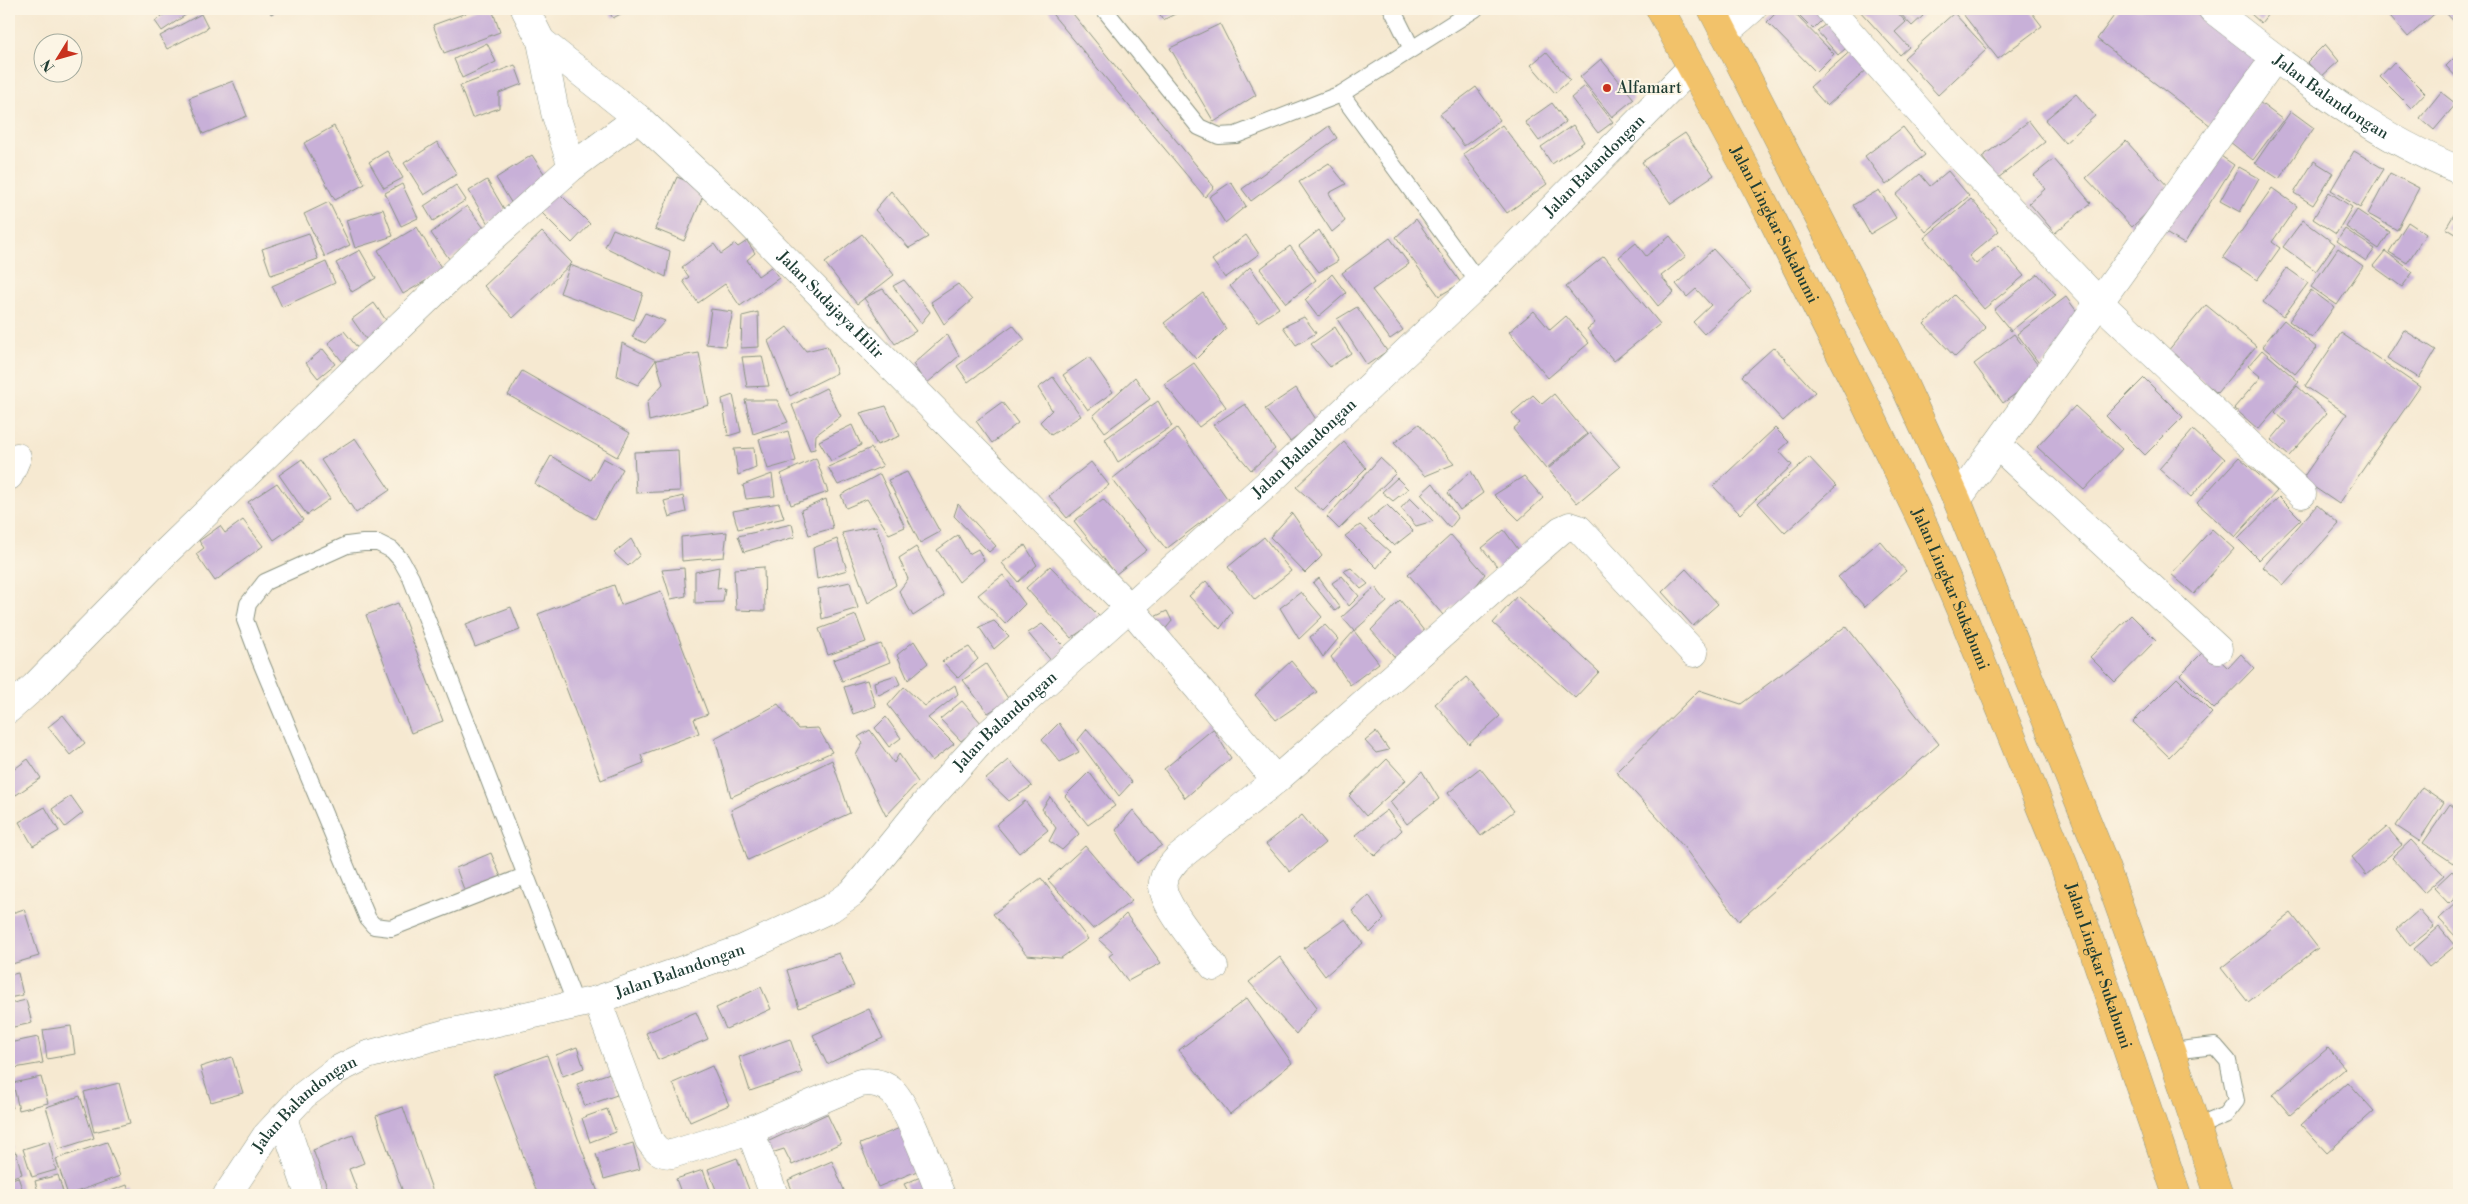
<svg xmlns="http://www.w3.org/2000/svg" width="2468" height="1204" font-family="'Libre Bodoni',serif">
<rect width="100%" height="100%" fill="#fcf5e5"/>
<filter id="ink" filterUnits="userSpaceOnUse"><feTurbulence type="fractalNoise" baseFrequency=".02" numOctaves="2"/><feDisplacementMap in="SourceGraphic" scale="10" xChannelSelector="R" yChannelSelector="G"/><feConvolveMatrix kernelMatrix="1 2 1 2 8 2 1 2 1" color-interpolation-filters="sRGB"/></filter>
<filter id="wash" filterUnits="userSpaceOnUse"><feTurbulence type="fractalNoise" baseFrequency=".0096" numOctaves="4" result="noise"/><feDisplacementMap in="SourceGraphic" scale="20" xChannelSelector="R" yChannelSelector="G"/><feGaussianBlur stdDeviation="1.12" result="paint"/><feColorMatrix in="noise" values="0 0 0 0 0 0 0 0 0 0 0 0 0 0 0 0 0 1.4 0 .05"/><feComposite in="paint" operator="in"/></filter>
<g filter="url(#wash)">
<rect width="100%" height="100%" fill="#f6e9d1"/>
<g id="blocks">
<path fill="#c8b0d8" d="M172 9 193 10 162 31 155 21Z
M269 9H281L271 14Z
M477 9H492L500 32 444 53 433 25Z
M607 9H630L613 18Z
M1048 9H1069L1214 187 1205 197Z
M1157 9H1185L1163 20Z
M1780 9H1790L1834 54 1816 72 1767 22Z
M1793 9H1819L1826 16 1813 29Z
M1858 9H1894L1906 22 1895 32 1909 47 1900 55Z
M1896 9H1916L1923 16 1912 26Z
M1959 9H2029L2042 26 1998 59Z
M2119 9H2194L2261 60 2211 126 2097 39Z
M2255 9H2272L2261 23 2251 14Z
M2387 9H2440L2408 37 2385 10Z
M2450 9H2459V27L2446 13Z
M1954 13 1987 49 1938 95 1904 58Z
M201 14 208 28 167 49 160 36Z
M1831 20 1852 43 1838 55 1817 31Z
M1220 24 1256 95 1214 122 1170 48Z
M487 43 496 62 462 78 454 59Z
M2325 44 2339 61 2321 77 2307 62Z
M1854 48 1871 66 1827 106 1810 87Z
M1546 52 1570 80 1555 93 1531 65Z
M2459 53V80L2446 66Z
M1601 59 1634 99 1612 117 1580 77Z
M2394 62 2425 93 2411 108 2380 77Z
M515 65 522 84 499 93V108L472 118 460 86Z
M233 81 247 116 203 134 189 98Z
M1585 86 1613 122 1598 133 1571 98Z
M1476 87 1500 120 1464 146 1440 114Z
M2441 92 2456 104 2434 130 2420 118Z
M2076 94 2095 116 2065 143 2045 120Z
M2259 102 2283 120 2253 160 2230 142Z
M1552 103 1566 122 1539 141 1525 122Z
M2291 111 2314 128 2279 179 2255 163Z
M2029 121 2045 142 1998 178 1982 157Z
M1502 125 1547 184 1507 213 1463 154Z
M1573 125 1584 142 1552 164 1541 147Z
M334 126 365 184 335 200 304 143Z
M1329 126 1337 138 1251 201 1242 189Z
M1903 127 1925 155 1886 185 1865 156Z
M1685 133 1714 175 1671 204 1642 162Z
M2126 141 2171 190 2132 227 2086 178Z
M437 142 457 174 424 195 404 163Z
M387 151 403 178 384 188 369 162Z
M2354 151 2384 169 2360 208 2331 190Z
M2215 152 2234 165 2184 244 2164 232Z
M532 155 549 181 512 204 496 178Z
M2054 159 2091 203 2055 233 2029 203 2045 189 2034 175Z
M2314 161 2333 173 2313 205 2294 193Z
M1329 163 1346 184 1329 193 1345 221 1332 232 1299 182Z
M2239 167 2259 178 2240 212 2220 201Z
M1948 171 1969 196 1926 232 1896 195 1920 174 1930 186Z
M2390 173 2419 188 2397 230 2368 214Z
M677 177 706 189 684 241 655 229Z
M487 180 507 214 488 224 469 191Z
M1231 182 1246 206 1225 223 1209 197Z
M402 184 418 218 401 226 385 193Z
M456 185 466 200 433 221 424 206Z
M2272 188 2297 206 2272 242 2280 248 2257 280 2223 257Z
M1879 190 1896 218 1870 234 1853 205Z
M557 191 590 224 572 243 539 210Z
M891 191 928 237 909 248 875 210Z
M2329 192 2352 207 2336 234 2313 219Z
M1971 199 1999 231 1969 256 1976 264 1998 245 2024 276 1984 309 1924 238Z
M329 202 350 245 325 257 304 214Z
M467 206 487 232 450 260 431 233Z
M2459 206V236L2446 228Z
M383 209 393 236 355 248 346 220Z
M2357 210 2390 232 2379 249 2346 227Z
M1416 219 1461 283 1439 296 1396 237Z
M2303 220 2335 244 2316 271 2283 247Z
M2408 222 2426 234 2407 263 2389 252Z
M417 227 443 271 403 294 378 250Z
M613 229 670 251 666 277 605 247Z
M2345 229 2375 249 2366 261 2337 241Z
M1319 230 1338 261 1319 272 1299 246Z
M542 232 572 263 513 318 484 286Z
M309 233 318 259 271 275 262 249Z
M862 234 894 275 857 304 825 263Z
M1246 235 1259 254 1225 278 1212 260Z
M1670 236 1686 256 1661 276 1674 292 1658 306 1619 257 1636 243 1646 256Z
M1390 238 1409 264 1372 290 1403 330 1390 339 1342 273Z
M747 241 755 253 747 260 758 276 771 267 779 278 740 306 725 284 698 303 683 281 689 277 682 267 714 244 721 254 735 244 738 247Z
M1290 246 1316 280 1286 303 1260 269Z
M2338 248 2363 266 2337 305 2311 287Z
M1713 249 1751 291 1704 334 1693 322 1711 305 1696 289 1687 297 1676 284Z
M360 250 376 278 352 292 336 263Z
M2385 251 2413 272 2402 287 2373 266Z
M1604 256 1660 324 1614 361 1587 329 1595 323 1566 287Z
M326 262 335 283 282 307 272 286Z
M570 265 643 293 634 320 560 293Z
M1250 267 1279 308 1258 322 1230 286Z
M2287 268 2308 283 2283 317 2263 302Z
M1332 274 1346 293 1318 317 1305 300Z
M2038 274 2056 295 2011 331 1994 310Z
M904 280 930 312 921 323 893 286Z
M958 284 972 300 944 324 931 302Z
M883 289 916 331 895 344 864 298Z
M2311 290 2334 307 2312 338 2289 321Z
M1203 293 1226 329 1196 359 1164 323Z
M1954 295 1986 328 1955 357 1924 324Z
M2066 297 2084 321 2041 366 2017 334Z
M374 303 388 323 366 339 352 319Z
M2206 305 2256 346 2217 393 2167 352Z
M1357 307 1387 351 1367 365 1337 319Z
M711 309 733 312 725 346 706 344Z
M1534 311 1550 330 1566 316 1589 343 1548 378 1509 332Z
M758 312 759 347 741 348 742 316Z
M645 313 665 321 645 343 632 337Z
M1304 317 1316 333 1296 345 1283 327Z
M2284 320 2317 348 2295 374 2262 346Z
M1013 325 1025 340 968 382 957 366Z
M787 327 806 351 827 346 837 373 790 396 768 341Z
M1335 327 1351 353 1330 367 1311 344Z
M2404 330 2436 350 2419 378 2387 358Z
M344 331 361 352 345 365 328 343Z
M2341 333 2420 387 2339 504 2302 479 2347 414 2305 386Z
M947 334 959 356 926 384 913 364Z
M2014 334 2044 373 2003 403 1974 364Z
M622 343 656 360 699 353 709 405 649 421 647 402 663 384 656 360 638 385 617 376Z
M1774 347 1815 392 1783 421 1742 376Z
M323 349 335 364 318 378 306 363Z
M2262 350 2299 382 2258 429 2234 408 2261 377 2248 366Z
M762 356 769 386 747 387 742 357Z
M1089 357 1113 392 1088 410 1063 375Z
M1194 363 1226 407 1199 427 1164 384Z
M522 371 630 433 617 457 508 395Z
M1053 377 1081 416 1051 435 1040 422 1052 410 1038 388Z
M1135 377 1150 399 1105 432 1093 416Z
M2144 378 2183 417 2145 455 2106 416Z
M2297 386 2327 413 2289 456 2271 440 2286 422 2275 412Z
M826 388 841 416 816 435 815 449 810 450 792 405Z
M1296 388 1317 421 1290 441 1265 409Z
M1554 394 1587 434 1546 469 1513 429 1520 423 1512 413 1533 395 1542 404Z
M733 395 741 432 728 436 722 399Z
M745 400H777L788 422 753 434Z
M1158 401 1172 426 1118 462 1105 439Z
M1002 402 1018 423 992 443 976 421Z
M1245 404 1275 449 1251 470 1213 425Z
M886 406 900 436 877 445 860 413Z
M2075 406 2122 449 2084 490 2037 447Z
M1419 424 1454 464 1425 476 1394 443Z
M852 425 861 445 831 461 819 441Z
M1177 428 1229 501 1166 549 1112 479Z
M1775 428 1789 442 1779 451 1792 465 1740 514 1713 486Z
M2193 430 2225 459 2191 497 2159 469Z
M788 431 796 461 768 469 759 439Z
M1590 433 1620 467 1577 503 1548 469Z
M355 438 390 490 356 513 321 460Z
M1344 442 1366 468 1323 511 1296 487Z
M754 448 756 468 738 475 734 449Z
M871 448 883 466 838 485 828 467Z
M678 450 680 491 636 493 634 452Z
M551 456 591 480 603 458 623 469 595 519 535 484Z
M1809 457 1836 486 1785 533 1758 503Z
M2239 457 2277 491 2235 537 2197 503Z
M816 458 828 492 791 505 781 474Z
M1380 458 1396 473 1339 529 1327 517Z
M302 459 330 499 307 515 279 475Z
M1091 462 1109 485 1067 518 1049 496Z
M1471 471 1483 493 1460 510 1448 493Z
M907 472 940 532 920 543 888 480Z
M772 474 775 496 746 499 743 485Z
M880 474 905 527 889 534 867 499 846 508 841 495Z
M1524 476 1543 498 1519 520 1494 495Z
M1397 478 1408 489 1393 501 1382 492Z
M277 483 303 520 274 540 248 502Z
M1433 483 1458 518 1450 528 1421 494Z
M683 496 686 512 669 517 664 501Z
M2279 497 2301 519 2259 560 2238 539Z
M1410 498 1433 521 1416 526 1401 508Z
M826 499 833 528 809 535 801 510Z
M1103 499 1147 550 1116 574 1074 521Z
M779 503 784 518 738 529 733 511Z
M958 504 996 546 989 552 954 516Z
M1387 505 1413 531 1394 546 1368 520Z
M2317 505 2339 524 2284 585 2263 567Z
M1292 513 1322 556 1305 573 1270 537Z
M243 520 263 546 215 581 196 554 204 548 199 541 220 526 225 533Z
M792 524 795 537 744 552 738 536Z
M1360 525 1390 552 1377 568 1345 536Z
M876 526 896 585 868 603 842 533Z
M2212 529 2234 549 2194 594 2171 574Z
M1504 530 1521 553 1502 572 1482 548Z
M727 532 724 557 682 561 681 537Z
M958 535 969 554 978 549 984 560 959 582 937 550Z
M1451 535 1485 574 1466 599 1443 615 1408 574Z
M1264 537 1291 571 1255 600 1228 567Z
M631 539 640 555 628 566 614 553Z
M837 539 847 570 817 579 813 548Z
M1880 541 1906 571 1865 607 1838 577Z
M1025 545 1037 565 1018 582 1002 563Z
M916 547 944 596 913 616 899 591 908 579 899 558Z
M1050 566 1101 618 1071 638 1026 588Z
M719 567 717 589 725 588 723 602 695 603V572Z
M764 567 765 611 736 610 734 569Z
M684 568 686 596 671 599 662 570Z
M1351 568 1368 584 1361 589 1344 571Z
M1686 569 1718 604 1693 626 1662 592Z
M1003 575 1025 604 1005 624 978 595Z
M1342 576 1359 596 1349 606 1332 583Z
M1319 578 1340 607 1335 611 1313 583Z
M1206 581 1232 612 1220 629 1189 596Z
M850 582 858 608 822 619 818 589Z
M614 585 621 605 661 591 708 714 694 719 699 733 641 755 644 763 601 780 538 614Z
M1375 587 1387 602 1354 631 1379 663 1350 685 1331 657 1354 631 1342 617Z
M1301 592 1322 617 1299 639 1280 608Z
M1517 596 1599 672 1575 698 1493 623Z
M1400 600 1428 636 1399 662 1371 630Z
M398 603 443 721 411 733 366 615Z
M511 607 520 630 475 647 466 624Z
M1167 611 1172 621 1163 632 1152 618Z
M856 615 866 642 828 655 819 629Z
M2131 615 2156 640 2115 682 2090 657Z
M994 621 1009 636 994 649 979 627Z
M1042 624 1066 648 1053 663 1028 633Z
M1325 625 1338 639 1323 657 1310 637Z
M1846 626 1939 744 1739 921 1683 846 1616 772 1699 690 1741 704Z
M914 641 928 663 908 680 897 655Z
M881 644 890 662 842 681 833 660Z
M969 647 978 659 958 678 942 661Z
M2207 648 2228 668 2241 654 2254 668 2214 709 2180 675Z
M1291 661 1317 692 1276 720 1255 695Z
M986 664 1009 700 988 713 963 680Z
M896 675 900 684 879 695 876 692 874 682Z
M1466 677 1500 716 1469 744 1435 704Z
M2177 678 2212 713 2169 757 2133 722Z
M867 680 876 706 853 714 844 687Z
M955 685 958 694 928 718 954 744 932 761 888 705 904 687 925 706Z
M962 701 982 724 961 741 940 719Z
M778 704 798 729 818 728 832 752 731 797 715 738Z
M63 715 85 743 70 755 48 727Z
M886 717 901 738 889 747 875 728Z
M1059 723 1079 752 1060 762 1042 740Z
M1087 729 1132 782 1119 796 1078 740Z
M1213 729 1231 758 1185 798 1164 769Z
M870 730 894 763 899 754 918 782 886 816 856 755 863 743 858 737Z
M1376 732 1389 750 1376 753 1365 741Z
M28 759 41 778 16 795 9 785V773Z
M1387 759 1406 780 1366 816 1349 796Z
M832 760 850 813 748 860 731 810Z
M1009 760 1032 786 1009 801 986 779Z
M1480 768 1514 811 1481 836 1448 793Z
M1422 771 1439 799 1407 824 1390 802Z
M1089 772 1115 806 1088 825 1065 796Z
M2422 787 2444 802 2419 841 2396 826Z
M71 796 83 813 65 827 52 809Z
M1050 797 1079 834 1062 850 1049 841 1056 828 1042 809Z
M1025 801 1048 830 1019 853 996 825Z
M2450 804 2459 811V853L2453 863 2423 843Z
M45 807 59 831 33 846 19 822Z
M1133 810 1162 845 1137 863 1116 830Z
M1387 810 1402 830 1375 856 1355 835Z
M1302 815 1325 843 1290 872 1266 844Z
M2387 827 2402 845 2366 875 2352 857Z
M2411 840 2444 875 2424 893 2392 858Z
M1085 846 1132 901 1093 929 1048 880Z
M491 853 501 877 465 892 456 868Z
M2452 871 2459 879V894L2449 904 2434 888Z
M1041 878 1088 939 1061 958 1027 955 993 914Z
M1369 895 1384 919 1370 933 1352 911Z
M2459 900V940L2439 919Z
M24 909 39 956 12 964 9 954V914Z
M2419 910 2434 927 2410 946 2397 929Z
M2291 913 2318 948 2248 1002 2221 968Z
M1126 914 1161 963 1128 981 1109 956 1113 953 1099 940Z
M1345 919 1363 943 1325 976 1304 948Z
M2439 927 2455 946 2429 967 2414 949Z
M839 953 854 986 799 1008 787 970Z
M1280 957 1317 1007 1296 1034 1249 982Z
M18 973 23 995 9 998V975Z
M761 987 771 1009 726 1029 716 1008Z
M1247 998 1292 1063 1230 1114 1179 1050Z
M26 1000 32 1023 9 1028V1004Z
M869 1009 883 1038 827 1064 813 1035Z
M696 1012 708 1039 658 1060 646 1033Z
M71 1026 75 1054 47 1059 43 1030Z
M38 1037 43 1063 9 1069V1043Z
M790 1039 802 1073 750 1091 739 1057Z
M577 1047 584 1068 563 1076 556 1055Z
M2328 1048 2345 1068 2290 1115 2273 1095Z
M547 1055 599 1195H538L493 1075Z
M232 1057 243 1093 211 1102 200 1067Z
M712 1066 729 1105 690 1122 673 1083Z
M610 1073 617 1095 585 1106 577 1084Z
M41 1077 48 1103 19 1110 13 1083Z
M2348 1082 2374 1111 2327 1153 2301 1125Z
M119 1083 130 1123 94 1132 84 1092Z
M9 1093 13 1108H9Z
M80 1096 94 1138 59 1149 46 1107Z
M403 1107 434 1195H404L376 1116Z
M607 1109 616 1132 590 1142 582 1118Z
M827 1114 841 1143 792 1165 784 1149 765 1155 767 1142Z
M900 1128 917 1171 878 1187 860 1144Z
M9 1134 11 1147 9 1148Z
M353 1135 364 1163 349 1169 359 1195H330L313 1150Z
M49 1141 56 1170 32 1177 23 1149Z
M107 1142 120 1176 68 1195 56 1159Z
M633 1143 640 1169 604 1179 596 1154Z
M16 1152 22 1174 9 1178V1154Z
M737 1158 751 1195H718L708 1169Z
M832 1161 846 1195H794L788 1180Z
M703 1170 712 1195H682L676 1179Z
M58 1175 64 1195H39L35 1181Z
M925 1175 935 1195H910L904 1184Z
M18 1177 23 1191 9 1195V1180Z
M127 1185 130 1195H100Z"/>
</g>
</g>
<g filter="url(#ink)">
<use href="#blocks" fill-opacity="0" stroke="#8a9382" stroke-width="1"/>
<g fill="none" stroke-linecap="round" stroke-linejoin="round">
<g stroke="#8a9382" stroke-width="18">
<path id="lane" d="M1104 9 1199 127 1219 136 1236 135 1341 94 1475 9
M1392 9 1412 49
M1341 94 1479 283
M525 876 391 928 374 926 368 919 260 660 245 620 248 604 265 582 347 545 363 543H378L392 550 401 560 411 578 576 1005
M2171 1051 2215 1046 2228 1061 2236 1101 2225 1115 2197 1127"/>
</g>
<g stroke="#8a9382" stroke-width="29">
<g id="street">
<path id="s1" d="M525 9 541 41 638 118 736 209 1130 608 1276 780"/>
<path d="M1829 9 1950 146 2100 303 2302 494"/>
<path id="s2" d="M2212 9C2292 70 2364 132 2459 170"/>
<path d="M1724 33 1752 9"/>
<path d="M541 41 555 112 572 167"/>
<path d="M1997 445 2218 649"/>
<path d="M9 476 17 457"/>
<path d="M1957 500 2275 58"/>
<path d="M9 709 35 686 165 553 470 258 572 167 638 118"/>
<path d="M1214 967C1202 950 1159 902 1163 882 1165 872 1171 866 1177 859L1276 780 1561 530 1570 526 1579 529 1694 653"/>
<path d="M597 1000 649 1140C656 1150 660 1154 672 1154L750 1130 860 1083C873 1081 883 1083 893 1092 908 1107 931 1172 941 1195"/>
<path d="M283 1118 309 1195"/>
<path d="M750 1130 774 1195"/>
<path id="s3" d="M227 1195 266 1136 304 1095 337 1070 367 1055 444 1034 597 1000 743 949 831 908 852 893 923 806 985 737 1267 484 1479 283 1691 68"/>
</g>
</g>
<g stroke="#8a9382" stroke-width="29">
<g id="primary">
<path id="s4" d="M1660 9 1759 193 1863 399 1924 526 1962 614 2065 868 2177 1195"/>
<path d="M1712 9 1902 380 1957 500 2102 858 2171 1051 2219 1195"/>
</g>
</g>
<use href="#lane" stroke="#fff" stroke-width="16"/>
<use href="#street" stroke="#fff" stroke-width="28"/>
<use href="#primary" stroke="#f2c26a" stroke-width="28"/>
</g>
</g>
<circle fill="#c8321e" stroke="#fcf5e5" stroke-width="2" cx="1607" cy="88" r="5"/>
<g text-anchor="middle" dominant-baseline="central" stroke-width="4" stroke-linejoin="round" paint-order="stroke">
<g font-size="16" fill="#1f3d34" stroke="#fcf5e5" text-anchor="start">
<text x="1617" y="88">Alfamart</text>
</g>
<g font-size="16" fill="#1f3d34" stroke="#fcf5e5">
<text stroke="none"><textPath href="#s2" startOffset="148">Jalan Balandongan</textPath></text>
<text stroke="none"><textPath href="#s3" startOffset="1756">Jalan Balandongan</textPath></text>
<text stroke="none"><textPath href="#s4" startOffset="244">Jalan Lingkar Sukabumi</textPath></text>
<text stroke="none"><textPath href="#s1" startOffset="428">Jalan Sudajaya Hilir</textPath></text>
<text stroke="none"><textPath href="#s3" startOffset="1351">Jalan Balandongan</textPath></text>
<text stroke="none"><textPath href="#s4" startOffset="649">Jalan Lingkar Sukabumi</textPath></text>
<text stroke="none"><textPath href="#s3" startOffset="946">Jalan Balandongan</textPath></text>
<text stroke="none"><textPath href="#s4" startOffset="1054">Jalan Lingkar Sukabumi</textPath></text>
<text stroke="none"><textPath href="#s3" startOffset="526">Jalan Balandongan</textPath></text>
<text stroke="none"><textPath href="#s3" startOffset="121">Jalan Balandongan</textPath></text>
</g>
</g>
<rect width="2468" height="1204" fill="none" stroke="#fcf5e5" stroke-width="30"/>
<g transform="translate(58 58) rotate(233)"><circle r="24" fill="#fcf5e5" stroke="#a4ab9e"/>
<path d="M0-4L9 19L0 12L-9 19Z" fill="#c8321e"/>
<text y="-8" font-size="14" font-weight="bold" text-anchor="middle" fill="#1f3d34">N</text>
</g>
</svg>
